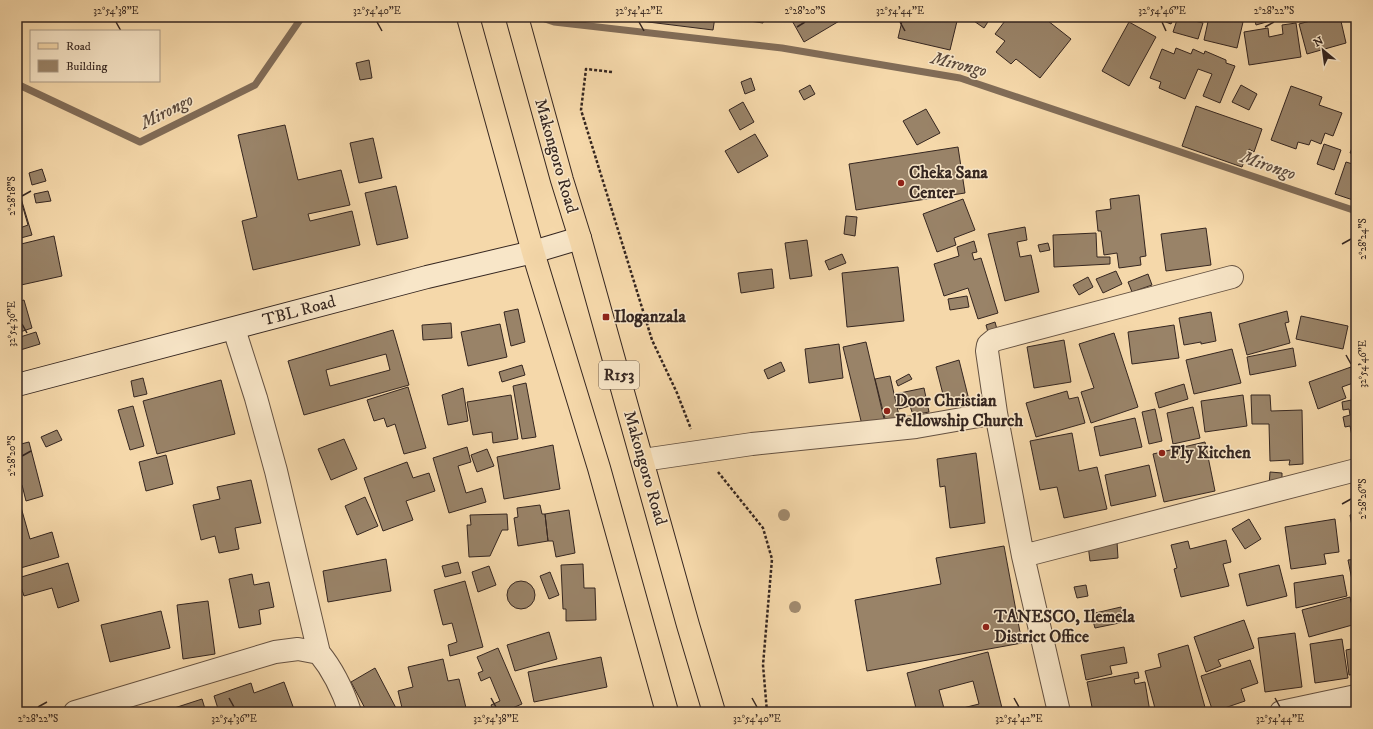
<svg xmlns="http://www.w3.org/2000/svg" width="1373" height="729" font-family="'IM FELL DW Pica',serif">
<rect width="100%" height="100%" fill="#f5d8aa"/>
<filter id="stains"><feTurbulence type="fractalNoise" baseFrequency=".005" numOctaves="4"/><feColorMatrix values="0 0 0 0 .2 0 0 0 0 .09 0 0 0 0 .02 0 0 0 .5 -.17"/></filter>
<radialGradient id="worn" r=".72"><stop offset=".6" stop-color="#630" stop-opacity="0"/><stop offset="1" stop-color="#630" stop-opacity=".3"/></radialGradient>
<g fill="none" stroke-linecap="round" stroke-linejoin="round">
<path stroke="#816c57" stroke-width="7" d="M539 17 554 22 782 48 960 78 1356 211
M17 84 140 142 255 85 302 17"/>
</g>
<path fill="#998368" stroke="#352620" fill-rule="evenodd" d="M640 17H715L713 30 640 21Z
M722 17H764L763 23Z
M790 17H846L804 42Z
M903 17H958L950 50 898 38Z
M968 17H991L984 28Z
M1008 17H1043L1071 39 1040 78 1016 59 1011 64 996 52 1005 41 995 34Z
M1153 17H1174L1171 24Z
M1178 17 1203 23 1198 39 1173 32Z
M1209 17 1224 20V17H1239L1238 21 1243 22 1237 48 1204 40Z
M1254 17H1284L1256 25Z
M1325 17H1340L1346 43 1307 54 1299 24Z
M1129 22 1156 37 1129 86 1102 71Z
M1296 23 1301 57 1249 65 1244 32 1268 28 1269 37 1283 34 1282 25Z
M1176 48 1191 54 1193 49 1204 54 1205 51 1226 60V63L1235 66 1220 103 1203 96 1212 74 1198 69 1185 99 1159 88 1161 82 1150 78 1162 49 1174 54Z
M369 60 372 78 360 80 356 63Z
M751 78 755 90 745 94 741 82Z
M810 85 815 94 804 100 799 91Z
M1241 85 1257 94 1249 110 1232 102Z
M1291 86 1322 97 1319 105 1342 113 1333 136 1325 133 1321 144 1311 140 1309 145 1298 142 1296 149 1271 140Z
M743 102 754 122 740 130 729 110Z
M1196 106 1262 129 1254 152 1249 149 1242 167 1182 146Z
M926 109 940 133 917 145 903 121Z
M285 125 298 180 341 170 350 205 308 214 310 221 352 211 360 245 253 270 242 221 257 217 238 135Z
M755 134 768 156 738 173 725 151Z
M373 138 382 178 359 183 350 143Z
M1356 138V154L1350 153Z
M1324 144 1341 150 1334 170 1317 164Z
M958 147 965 193 856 210 849 164Z
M1346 162 1356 165V201L1335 194Z
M42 169 46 181 32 185 29 173Z
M17 185 32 235 17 239Z
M396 186 408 238 377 245 365 193Z
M17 187 28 225 17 229Z
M48 191 51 201 36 203 34 194Z
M1139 195 1146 256 1140 257 1141 265 1119 268 1117 253 1104 255 1101 231H1098L1096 211 1111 209 1110 199Z
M963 199 975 230 954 238 956 245 937 252 923 214Z
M846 216 857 217 855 236 844 234Z
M1025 227 1027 240 1017 242 1020 257 1031 255 1039 292 1005 301 988 234Z
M1206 228 1211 265 1166 271 1161 234Z
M1096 233 1097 257H1110V264L1054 267 1053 235Z
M54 236 62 276 21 285 17 265V245Z
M807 240 812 276 790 279 785 243Z
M974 241 977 252 972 253 974 260 981 258 998 313 978 319 968 288 944 296 934 264 959 256 957 247Z
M1048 243 1050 250 1040 252 1038 245Z
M842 254 846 263 829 270 825 261Z
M898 267 904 321 847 327 842 273Z
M772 269 774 288 741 293 738 273Z
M1116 271 1122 284 1103 293 1096 279Z
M1148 274 1152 285 1132 292 1128 282Z
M1088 277 1093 287 1079 295 1073 285Z
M967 296 969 307 950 310 948 299Z
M24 300 32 328 17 333V302Z
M518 309 525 342 511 346 504 312Z
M1287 311 1289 322 1285 323 1290 343 1247 355 1239 324Z
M1211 312 1216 341 1201 344V342L1184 345 1179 318Z
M1301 316 1348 326 1343 349 1296 339Z
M995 322 998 333 989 336 986 325Z
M451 323 452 338 423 340 422 325Z
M500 324 507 357 468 366 461 332Z
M1174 325 1179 358 1132 364 1128 332Z
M393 330 409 385 304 415 288 361ZM386 354 390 370 330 386 326 370Z
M36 332 40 344 17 351V338Z
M1114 333 1138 407 1091 423 1081 392 1094 388 1079 344Z
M1064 340 1071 382 1034 388 1027 347Z
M866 342 885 423 863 429 843 347Z
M839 344 843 378 809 383 805 349Z
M1293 348 1296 366 1250 375 1247 357Z
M1232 349 1241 383 1194 394 1186 360Z
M959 360 969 400 946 406 936 367Z
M781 362 785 371 768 379 764 370Z
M522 365 525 375 502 382 499 372Z
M1351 367 1356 382 1342 387 1346 398 1318 409 1309 382Z
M909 374 912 379 898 386 896 381Z
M890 376 900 420 886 423 875 379Z
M143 378 147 394 134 397 131 381Z
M221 380 235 434 157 454 143 401Z
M526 383 536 437 522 439 513 386Z
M1184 384 1188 399 1159 408 1155 393Z
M408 387 426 448 404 454 395 424 387 427 384 418 374 421 367 400Z
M463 388 468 421 448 425 442 395Z
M924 388 929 412 913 415 910 406 899 409 895 394Z
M1067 391 1069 399 1078 397 1085 423 1036 437 1026 403Z
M511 395 518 439 493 443 492 432 473 435 467 402Z
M1243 395 1247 426 1205 432 1201 401Z
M1251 395H1270L1271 411 1302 410 1303 464 1289 465 1290 460 1270 461 1269 424H1252Z
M1356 399V445L1354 446 1350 426 1345 427 1343 417 1350 415 1349 409 1343 410 1342 402Z
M133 406 144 446 130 450 118 410Z
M1193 407 1200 438 1173 444 1167 413Z
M1155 409 1162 441 1149 444 1142 412Z
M1135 418 1142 447 1100 456 1094 427Z
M57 430 62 440 46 447 41 437Z
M1072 433 1079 471 1097 467 1107 509 1064 518 1057 487 1040 490 1030 441Z
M344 439 357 469 331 480 318 449Z
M29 442 43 496 26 501 22 485 17 487V445Z
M1205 442 1215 491 1164 502 1153 454Z
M553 445 560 489 504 499 497 457Z
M467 447 471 462 458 466 466 493 482 488 486 502 449 513 433 458Z
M487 449 494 466 477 472 471 455Z
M976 453 985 523 950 528 945 486 940 487 937 459Z
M166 455 173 484 146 491 139 462Z
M407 462 413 478 429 473 435 491 406 501 413 520 383 531 364 478Z
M1149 465 1156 496 1111 506 1105 475Z
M1270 472 1282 473V487L1269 486Z
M251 480 261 523 235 528 239 549 219 553 215 536 201 540 193 505 220 499 217 487Z
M17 493 30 539 52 532 59 557 17 569Z
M365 497 378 526 357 535 345 506Z
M540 505 542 514H545L548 541 518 546 514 518 518 517 517 508Z
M569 510 575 553 556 557 553 541H548L545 514Z
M1356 513V532H1353L1350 515Z
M507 514 508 530H502L490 556 469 557 467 525H471L470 515Z
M1249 519 1261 539 1245 549 1232 529Z
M1335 519 1339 552 1324 554 1326 564 1291 569 1285 527Z
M1226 540 1231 562 1223 564 1229 586 1181 597 1174 569 1177 568 1171 545 1188 541 1190 549Z
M1117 542 1118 558 1090 561 1088 545Z
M1004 546 1022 643 867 671 855 600 941 584 936 558Z
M386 559 391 591 328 602 323 571Z
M1356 559V584L1353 585 1348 560Z
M458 562 461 573 445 577 442 566Z
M68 563 79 601 58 608 52 588 24 596 18 578Z
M583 564 584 588H595L596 620 566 621V609H563L561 565Z
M1279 565 1287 596 1247 606 1239 574Z
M489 566 496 585 478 592 472 572Z
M550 572 559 595 549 599 540 576Z
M252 574 254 585 269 582 274 607 259 610 261 624 239 628 229 579Z
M1343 575 1347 596 1296 608 1294 583Z
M465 581 483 647 450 656 448 645 457 642 452 623 443 625 434 590Z
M507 595a14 14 0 1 1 28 0a14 14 0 1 1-28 0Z
M1086 585 1088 596 1077 598 1074 587Z
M1350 597 1356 624 1309 637 1302 610Z
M208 601 215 654 183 659 177 605Z
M1121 607 1124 622 1095 628 1091 614Z
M161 611 170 648 110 662 101 625Z
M1244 620 1254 648 1218 660 1221 666 1206 672 1194 637Z
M549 632 557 659 515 671 507 645Z
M1295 633 1302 687 1265 692 1258 638Z
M1342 639 1348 678 1315 683 1310 644Z
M1188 645 1206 711 1201 712H1156L1145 671 1161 667 1158 654Z
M1124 647 1127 663 1110 666 1112 674 1086 680 1081 655Z
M498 648 522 704 503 712H494L491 705 500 701 490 677 481 681 478 673 483 671 477 657Z
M1356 648V674L1349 675 1346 650Z
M988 652 1003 712H947L979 704 973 681 939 690 945 712H917L907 673Z
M601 657 607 687 534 702 528 672Z
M443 659 448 681 459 679 467 712H403L398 691 413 687 408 667Z
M1250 660 1258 683 1241 689 1245 701 1213 712 1201 676Z
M375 668 397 710 394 712H367L351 682Z
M1138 672 1139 678 1134 679 1135 684 1145 682 1150 712H1093L1087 682Z
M284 682 295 712H219L214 696 251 683 254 693Z
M202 699 206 712H162Z
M622 709 624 712H612Z"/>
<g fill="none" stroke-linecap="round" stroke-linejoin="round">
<g stroke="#655242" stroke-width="24">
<path id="street" d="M234 329 256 398 276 471 319 653C333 670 343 691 350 712
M643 460 752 444 916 427 996 413
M1023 556 1356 470
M75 712 275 652 298 649 319 653
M1059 712 1023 556 996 413 987 351 988 345 994 340 1232 277
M1281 712 1356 696"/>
</g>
<g stroke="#352620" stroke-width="24">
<path id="secondary" d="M17 385 427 277 533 252 580 238"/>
</g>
<g stroke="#352620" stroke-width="24">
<path id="primary" d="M468 17 533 252 599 468 667 712
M517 17 562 180 580 238 688 625 714 712"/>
</g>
<path stroke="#352620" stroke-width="2.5" stroke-dasharray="3 2" stroke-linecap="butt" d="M612 72 586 69 581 110 652 340 677 393 691 429
M718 472 763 528 772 559 763 665 767 712"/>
<use href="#street" stroke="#f8e6c8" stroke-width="22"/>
<use href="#secondary" stroke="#f8e6c8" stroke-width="22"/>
<use href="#primary" stroke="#f5d8aa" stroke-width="22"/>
</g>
<g fill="#a18a6e">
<circle cx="784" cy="515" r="6"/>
<circle cx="795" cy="607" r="6"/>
</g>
<path fill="none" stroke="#352620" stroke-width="1.5" d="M116 22 121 31M377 22 382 31M639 22 644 31M900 22 905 31M1162 22 1166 31M797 27 805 22M1265 27 1274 22M22 196 31 191M1342 244 1351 239M22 324 27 333M1346 355 1351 364M22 456 31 451M1342 504 1351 499M229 698 234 707M491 698 496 707M752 698 757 707M1014 698 1019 707M1275 698 1280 707M38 707 47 702"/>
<g fill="#8f2418" stroke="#f8e6c8" stroke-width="1.5">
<circle cx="901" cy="183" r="4"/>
<rect x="602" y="313" width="8" height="8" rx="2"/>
<circle cx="887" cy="411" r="4"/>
<circle cx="1162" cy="453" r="4"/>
<circle cx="986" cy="627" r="4"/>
</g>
<g text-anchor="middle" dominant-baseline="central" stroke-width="3" stroke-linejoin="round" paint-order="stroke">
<rect fill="#f8e6c8" stroke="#706052" stroke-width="1" x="599" y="361" width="40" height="28" rx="3"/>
<g font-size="16" font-weight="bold" fill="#352620">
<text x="619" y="375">R153</text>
</g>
<g font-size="17" fill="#352620" stroke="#f8e6c8">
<text transform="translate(556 156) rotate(74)">Makongoro Road</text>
<text transform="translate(299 311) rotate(-15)">TBL Road</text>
<text transform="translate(645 468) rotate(74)">Makongoro Road</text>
</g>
<g font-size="17" font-weight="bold" fill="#352620" stroke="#f8e6c8" text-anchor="start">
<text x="909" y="173">Cheka Sana<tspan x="909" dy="20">Center</tspan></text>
<text x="614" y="317">Iloganzala</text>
<text x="895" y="401">Door Christian<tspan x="895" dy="20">Fellowship Church</tspan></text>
<text x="1170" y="453">Fly Kitchen</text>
<text x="994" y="617">TANESCO, Ilemela<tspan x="994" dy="20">District Office</tspan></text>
</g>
<g font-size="18" font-style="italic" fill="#5b493b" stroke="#f8e6c8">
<text transform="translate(959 65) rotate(14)">Mirongo</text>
<text transform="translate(167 112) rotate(-27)">Mirongo</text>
<text transform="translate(1268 166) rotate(19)">Mirongo</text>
</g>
</g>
<rect width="1373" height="729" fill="none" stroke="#f5d8aa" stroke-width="44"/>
<rect x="30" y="30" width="130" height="52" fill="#f8e6c8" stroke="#aa9985"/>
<rect x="38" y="43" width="20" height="6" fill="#f5d8aa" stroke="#aa9985"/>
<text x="66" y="50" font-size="12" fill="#352620">Road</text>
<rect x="38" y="60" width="20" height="12" fill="#998368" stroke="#aa9985"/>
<text x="66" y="70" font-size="12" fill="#352620">Building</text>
<g transform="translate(1323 50) rotate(331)" stroke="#f8e6c8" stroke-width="3" paint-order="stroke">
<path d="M0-3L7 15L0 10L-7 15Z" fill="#352620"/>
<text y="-6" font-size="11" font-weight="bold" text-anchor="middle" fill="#352620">N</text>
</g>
<rect x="22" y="22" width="1329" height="685" fill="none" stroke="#352620" stroke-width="1.5"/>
<g font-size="10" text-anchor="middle" fill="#352620">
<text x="116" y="14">32°54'38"E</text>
<text x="377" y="14">32°54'40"E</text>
<text x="639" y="14">32°54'42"E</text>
<text x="805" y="14">2°28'20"S</text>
<text x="900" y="14">32°54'44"E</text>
<text x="1162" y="14">32°54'46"E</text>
<text x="1274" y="14">2°28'22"S</text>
<text transform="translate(11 196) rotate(-90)" y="4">2°28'18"S</text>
<text transform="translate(1362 239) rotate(-90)" y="4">2°28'24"S</text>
<text transform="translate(11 324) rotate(-90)" y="4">32°54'36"E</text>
<text transform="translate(1362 364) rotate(-90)" y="4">32°54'46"E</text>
<text transform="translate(11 456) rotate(-90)" y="4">2°28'20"S</text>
<text transform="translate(1362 499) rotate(-90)" y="4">2°28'26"S</text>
<text x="38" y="722">2°28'22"S</text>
<text x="234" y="722">32°54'36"E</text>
<text x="496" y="722">32°54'38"E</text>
<text x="757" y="722">32°54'40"E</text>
<text x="1019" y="722">32°54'42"E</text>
<text x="1280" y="722">32°54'44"E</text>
</g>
<rect width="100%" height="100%" filter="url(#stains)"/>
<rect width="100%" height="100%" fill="url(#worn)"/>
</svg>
